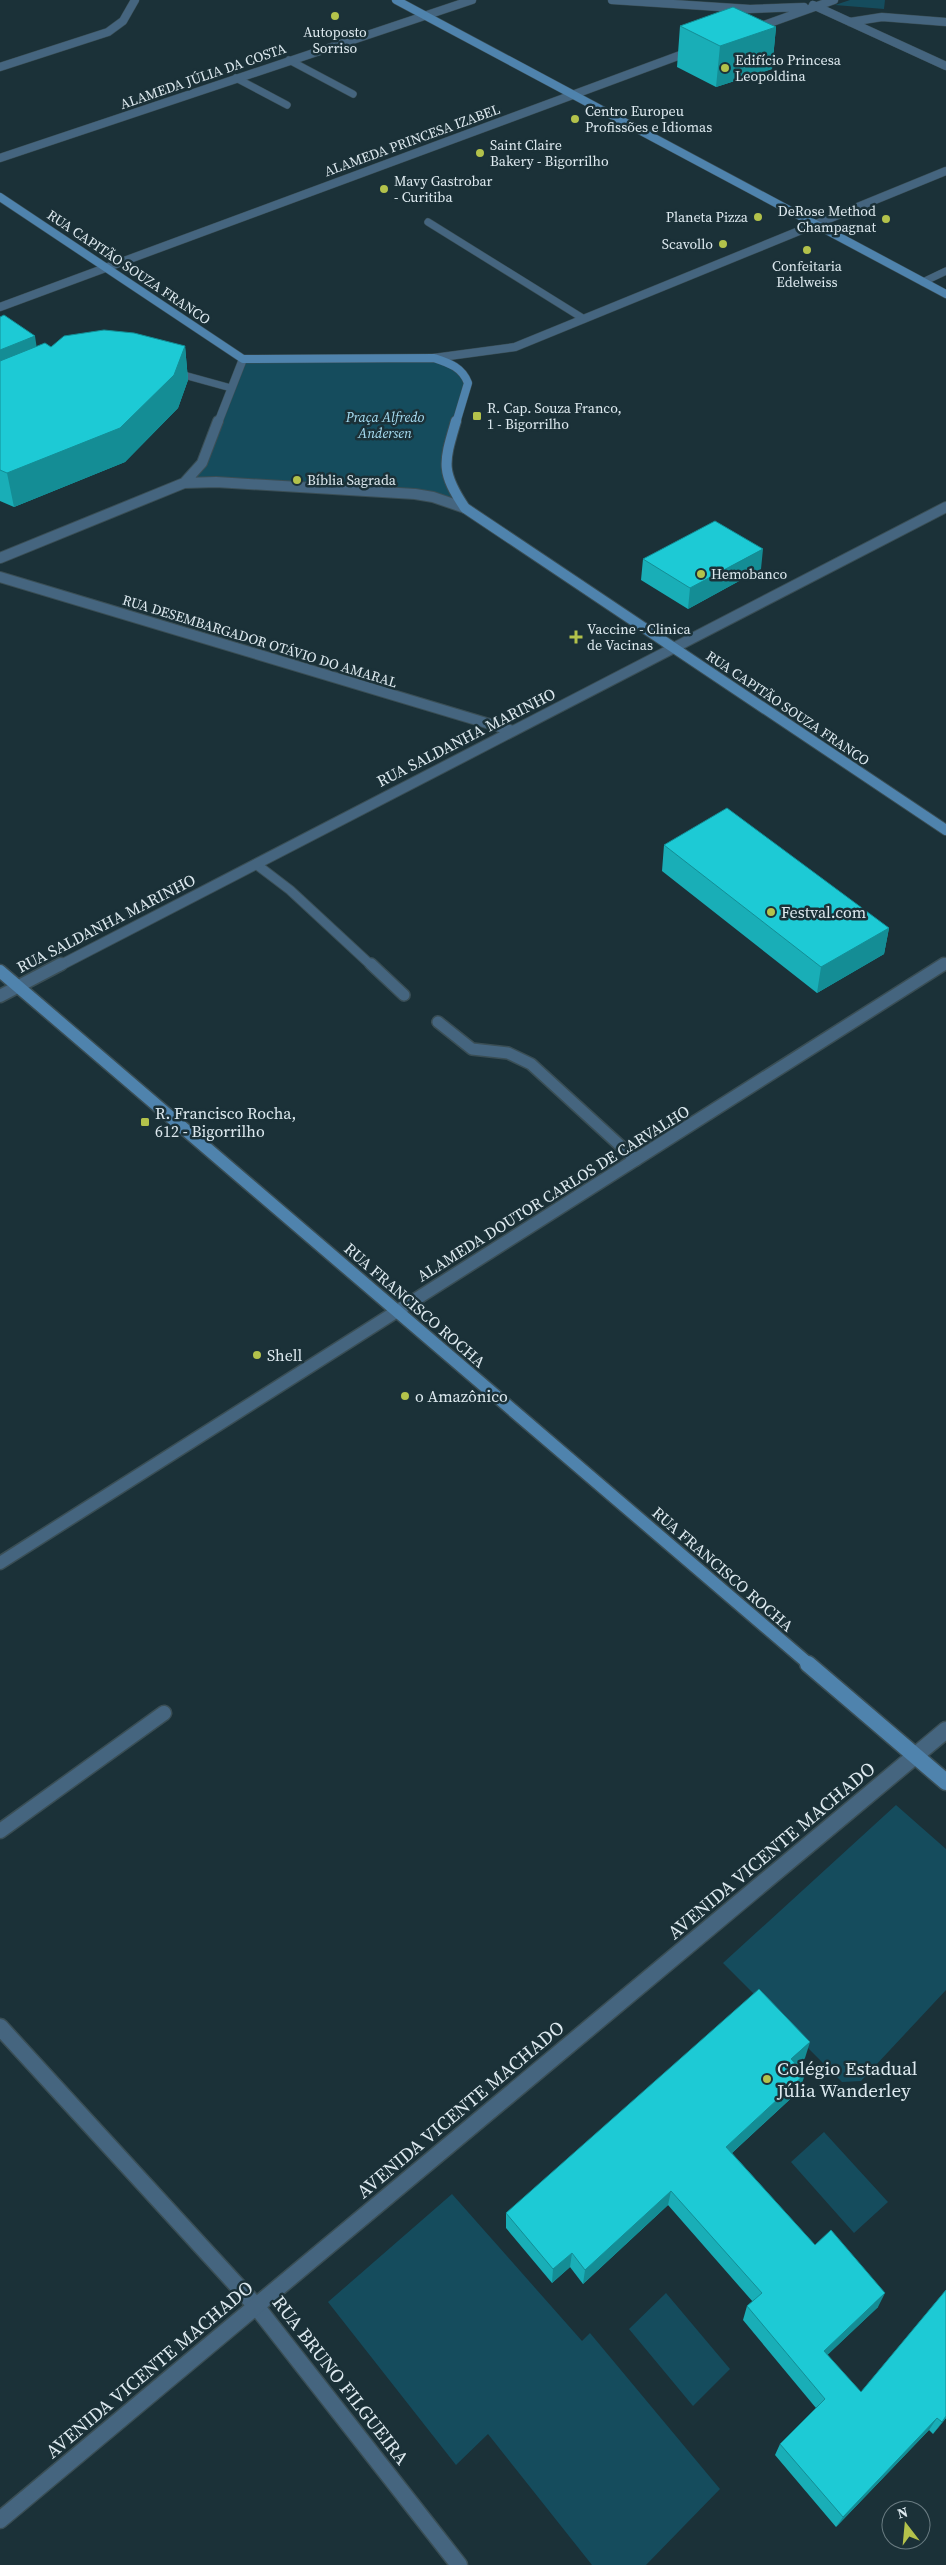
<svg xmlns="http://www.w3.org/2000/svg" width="946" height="2565" font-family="'Source Serif 4',serif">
<rect width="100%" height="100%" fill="#1b3138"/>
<path fill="#154c5d" d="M850 0H885L884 9 835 5Z
M434 358 466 376 445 459 465 508 433 497 184 483 196 472 243 359Z
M896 1805 946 1849V1990L861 2081 842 2082 723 1963Z
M824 2132 888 2202 854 2233 791 2162Z
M452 2194 582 2341 590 2333 720 2489 646 2565H592L488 2434 456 2465 328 2302Z
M666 2293 730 2369 693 2406 629 2329Z"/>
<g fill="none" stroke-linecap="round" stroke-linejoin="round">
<g stroke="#3a4e55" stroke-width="8">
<path id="service-far3" d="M289 60 353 94
M236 78 287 105
M428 222 584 319
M923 282 946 271
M173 372 231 388"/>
</g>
<g stroke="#3a4e55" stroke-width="11">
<path id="service-far2" d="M256 864 290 890 372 966"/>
</g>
<g stroke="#3a4e55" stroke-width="14">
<path id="service-far1" d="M371 964 404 995
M438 1022 472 1049 508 1053 531 1064 636 1160"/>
</g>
<g stroke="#3a4e55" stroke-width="17">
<path id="service" d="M0 1831 164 1713"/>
</g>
<g stroke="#3a4e55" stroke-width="9">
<path id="minor-far3" d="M0 67 108 32 123 21 135 0"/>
</g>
<g stroke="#3a4e55" stroke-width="12">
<path id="minor-far2" d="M0 577 513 731
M59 966 946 507"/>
</g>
<g stroke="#3a4e55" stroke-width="15">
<path id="minor-far1" d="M0 996 61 964"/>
</g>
<g stroke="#3a4e55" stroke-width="19">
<path id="minor" d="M0 2027 256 2306 459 2565"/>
</g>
<g stroke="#3a4e55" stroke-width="9">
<path id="tertiary-far3" d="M612 0 750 9 804 7
M813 5 946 66
M850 22 882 17 946 22
M753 29 834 0
M0 158 472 0
M0 307 694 50
M434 358 515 347 946 171
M218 423 243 359"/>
</g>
<g stroke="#3a4e55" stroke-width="12">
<path id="tertiary-far2" d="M184 483 202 463 218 421
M0 558 184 483 216 482 415 494 433 497 465 508
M942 966 946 963"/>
</g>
<g stroke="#3a4e55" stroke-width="15">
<path id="tertiary-far1" d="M0 1563 944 964"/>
</g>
<g stroke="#3a4e55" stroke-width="19">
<path id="tertiary" d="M0 2520 946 1730"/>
</g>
<g stroke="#3a4e55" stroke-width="9">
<path id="secondary-far3" d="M396 0 946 294
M0 197 243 359 434 358C449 363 462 367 468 383L456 423"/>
</g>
<g stroke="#3a4e55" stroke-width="12">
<path id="secondary-far2" d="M456 421C444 462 440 471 465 508L946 830"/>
</g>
<g stroke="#3a4e55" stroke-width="15">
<path id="secondary-far1" d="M0 971 810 1665"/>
</g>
<g stroke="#3a4e55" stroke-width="19">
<path id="secondary" d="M808 1664 946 1782"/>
</g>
<use href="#service-far3" stroke="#45657f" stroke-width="7"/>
<use href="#service-far2" stroke="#45657f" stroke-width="9"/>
<use href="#service-far1" stroke="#45657f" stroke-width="11"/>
<use href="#service" stroke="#45657f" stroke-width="14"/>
<use href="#minor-far3" stroke="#45657f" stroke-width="8"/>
<use href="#minor-far2" stroke="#45657f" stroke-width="10"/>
<use href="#minor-far1" stroke="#45657f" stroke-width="12"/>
<use href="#minor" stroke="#45657f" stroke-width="16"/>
<use href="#tertiary-far3" stroke="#45657f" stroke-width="8"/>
<use href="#tertiary-far2" stroke="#45657f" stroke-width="10"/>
<use href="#tertiary-far1" stroke="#45657f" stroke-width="12"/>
<use href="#tertiary" stroke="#45657f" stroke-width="16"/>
<use href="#secondary-far3" stroke="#4f83ad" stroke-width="8"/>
<use href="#secondary-far2" stroke="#4f83ad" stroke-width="10"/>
<use href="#secondary-far1" stroke="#4f83ad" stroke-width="12"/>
<use href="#secondary" stroke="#4f83ad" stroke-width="16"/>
</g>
<path fill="#19aeb7" d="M680 26 776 27 772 69 716 87 677 67Z
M0 317 36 346 51 347 185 346 188 380 178 408 125 462 14 507 0 501Z
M643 559 761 569 688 609 641 580Z
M664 845 889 928 884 954 817 993 662 871Z
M805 2058 797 2066 800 2090 732 2153 815 2245 878 2307 827 2355 861 2392 946 2290V2418L933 2434 929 2430 836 2527 775 2455 780 2444 816 2408 743 2320 747 2306 753 2302 668 2205 583 2284 570 2267 552 2283 506 2228V2213Z"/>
<path fill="#148d95" d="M776 27 772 69 716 87 720 46Z
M35 336 40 369 0 386V350Z
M185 346 188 380 178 408 125 462 14 507 7 473Z
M763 549 761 569 688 609 690 588Z
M889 928 884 954 817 993 821 967Z
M810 2042 805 2058 786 2076 791 2059Z
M805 2074 800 2090 722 2162 726 2147Z
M671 2191 668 2205 583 2284 585 2270Z
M572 2253 570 2267 552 2283 553 2269Z
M885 2293 878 2307 818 2364 824 2351Z
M946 2416V2418L933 2434 942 2422Z
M937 2418 929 2430 836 2527 843 2517Z"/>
<path fill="#1dcad5" stroke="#148d95" d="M733 7 776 27 720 46 680 26Z
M4 315 35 336 0 350V317Z
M104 330 134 333 185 346 174 375 120 428 7 473 0 470V361L45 343 51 347 64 336Z
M715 521 763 549 690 588 643 559Z
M727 808 889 928 821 967 664 845Z
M759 1989 810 2042 791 2059 805 2074 726 2147 815 2245 831 2230 885 2293 824 2351 861 2392 946 2290V2416L942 2422 937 2418 843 2517 780 2444 825 2399 747 2306 762 2293 671 2191 585 2270 572 2253 553 2269 506 2213Z"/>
<g fill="#b3c24b" stroke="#1b3138" stroke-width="2">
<circle cx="335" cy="16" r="5"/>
<circle cx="725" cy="68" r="5"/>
<circle cx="575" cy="119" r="5"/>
<circle cx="480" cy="153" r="5"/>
<circle cx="384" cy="189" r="5"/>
<circle cx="758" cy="217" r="5"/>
<circle cx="886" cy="219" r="5"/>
<circle cx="723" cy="244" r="5"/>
<circle cx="807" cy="250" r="5"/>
<rect x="472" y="411" width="10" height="10" rx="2.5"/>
<circle cx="297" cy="480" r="5"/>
<circle cx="701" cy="574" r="5"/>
<path d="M573.5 629.5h5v5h5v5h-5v5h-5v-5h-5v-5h5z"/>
<circle cx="771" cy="912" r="5"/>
<rect x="140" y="1117" width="10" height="10" rx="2.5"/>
<circle cx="257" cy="1355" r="5"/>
<circle cx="405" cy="1396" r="5"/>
<circle cx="767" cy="2079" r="5"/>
</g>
<g text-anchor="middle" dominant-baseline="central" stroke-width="5" stroke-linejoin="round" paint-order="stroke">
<g font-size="14" fill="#dde9ef" stroke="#1b3138" text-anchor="start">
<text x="335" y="32" text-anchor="middle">Autoposto<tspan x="335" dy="16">Sorriso</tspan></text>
<text x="735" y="60">Edifício Princesa<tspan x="735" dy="16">Leopoldina</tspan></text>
<text x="585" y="111">Centro Europeu<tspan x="585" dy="16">Profissões e Idiomas</tspan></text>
<text x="490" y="145">Saint Claire<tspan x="490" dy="16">Bakery - Bigorrilho</tspan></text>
<text x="394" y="181">Mavy Gastrobar<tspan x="394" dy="16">- Curitiba</tspan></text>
<text x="876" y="211" text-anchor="end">DeRose Method<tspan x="876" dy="16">Champagnat</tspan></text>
<text x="748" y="217" text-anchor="end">Planeta Pizza</text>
<text x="713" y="244" text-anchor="end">Scavollo</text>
<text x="807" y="266" text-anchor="middle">Confeitaria<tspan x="807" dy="16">Edelweiss</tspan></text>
<text x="487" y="408">R. Cap. Souza Franco,<tspan x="487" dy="16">1 - Bigorrilho</tspan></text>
<text x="307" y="480">Bíblia Sagrada</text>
<text x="711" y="574">Hemobanco</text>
<text x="587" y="629">Vaccine - Clinica<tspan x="587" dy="16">de Vacinas</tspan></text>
</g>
<g font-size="14" fill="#dde9ef" stroke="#1b3138">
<text transform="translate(203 76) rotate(-19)">ALAMEDA JÚLIA DA COSTA</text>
<text transform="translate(412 140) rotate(-20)">ALAMEDA PRINCESA IZABEL</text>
<text transform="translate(129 267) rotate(34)">RUA CAPITÃO SOUZA FRANCO</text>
<text transform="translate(260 641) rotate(17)">RUA DESEMBARGADOR OTÁVIO DO AMARAL</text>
<text transform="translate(788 708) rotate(34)">RUA CAPITÃO SOUZA FRANCO</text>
</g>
<g font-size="14" font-style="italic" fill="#a7ddf2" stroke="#1b3138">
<text x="385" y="417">Praça Alfredo<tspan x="385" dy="16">Andersen</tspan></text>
</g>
<g font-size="16" fill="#dde9ef" stroke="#1b3138">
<text transform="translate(466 737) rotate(-27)">RUA SALDANHA MARINHO</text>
<text transform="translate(106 923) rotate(-27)">RUA SALDANHA MARINHO</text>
<text transform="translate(553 1193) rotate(-32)">ALAMEDA DOUTOR CARLOS DE CARVALHO</text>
<text transform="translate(415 1305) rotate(41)">RUA FRANCISCO ROCHA</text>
<text transform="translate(723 1569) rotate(41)">RUA FRANCISCO ROCHA</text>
</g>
<g font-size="16" fill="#dde9ef" stroke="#1b3138" text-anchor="start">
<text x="781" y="912">Festval.com</text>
<text x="155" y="1113">R. Francisco Rocha,<tspan x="155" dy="18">612 - Bigorrilho</tspan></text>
<text x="267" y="1355">Shell</text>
<text x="415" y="1396">o Amazônico</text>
</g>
<g font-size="19" fill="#dde9ef" stroke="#1b3138">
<text transform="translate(771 1850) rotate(-40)">AVENIDA VICENTE MACHADO</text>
<text transform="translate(460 2109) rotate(-40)">AVENIDA VICENTE MACHADO</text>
<text transform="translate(149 2369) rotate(-40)">AVENIDA VICENTE MACHADO</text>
<text transform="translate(341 2380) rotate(52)">RUA BRUNO FILGUEIRA</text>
</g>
<g font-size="19" fill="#dde9ef" stroke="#1b3138" text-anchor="start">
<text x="777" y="2068">Colégio Estadual<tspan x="777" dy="22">Júlia Wanderley</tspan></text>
</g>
</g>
<g transform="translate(906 2525) rotate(344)"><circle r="24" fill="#1b3138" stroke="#697b81"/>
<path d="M0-4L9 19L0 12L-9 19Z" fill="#b3c24b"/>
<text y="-8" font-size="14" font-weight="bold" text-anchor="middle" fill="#dde9ef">N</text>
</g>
</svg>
